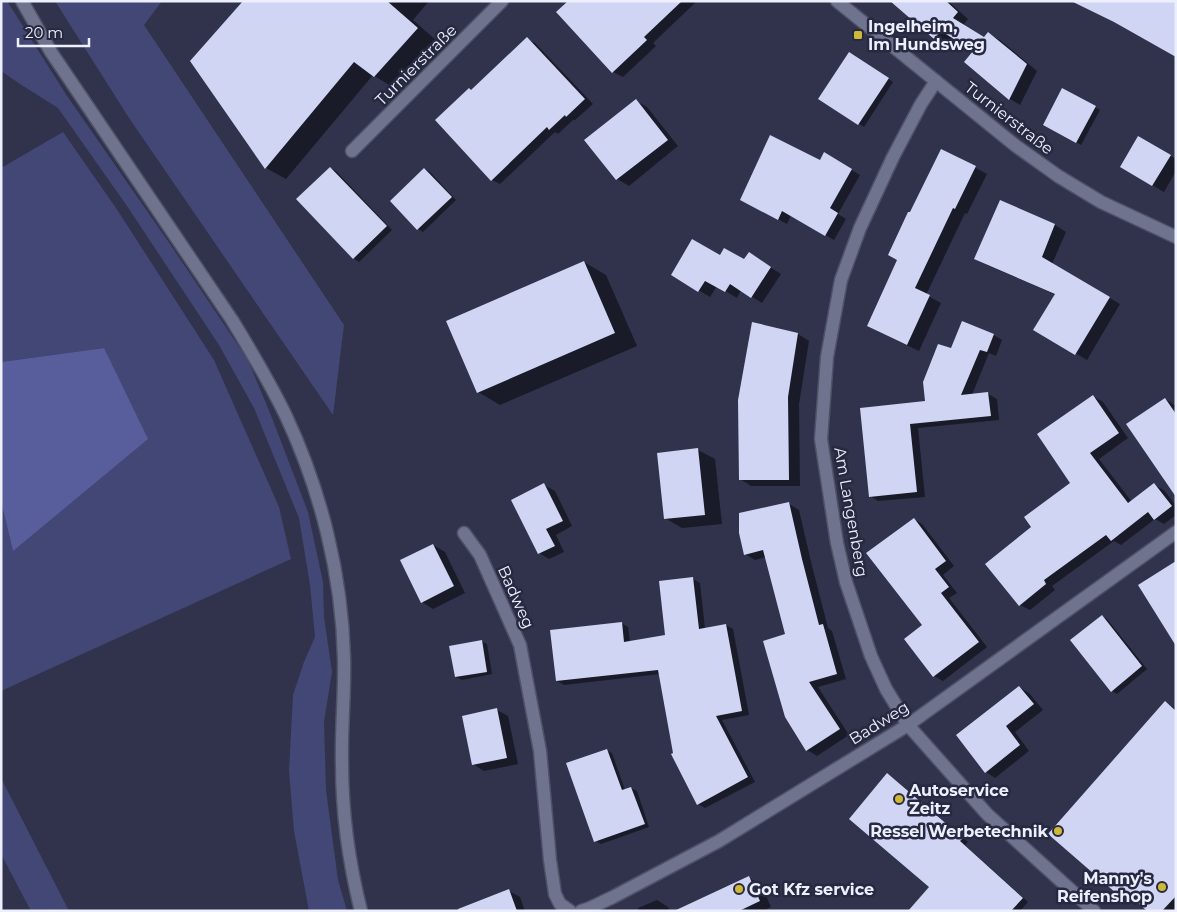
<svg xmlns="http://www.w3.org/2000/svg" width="1177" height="912" font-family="Montserrat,sans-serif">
<rect width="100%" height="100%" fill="#30334b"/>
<path fill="#434775" d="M1 1H7L67 96 170 244 248 360 272 418 308 512 323 582 324 617 332 672 324 722 326 790 338 880 347 911H309L294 831 289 771 293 695 304 662 315 637 310 585 299 518 254 408 219 345 127 206 58 108 23 86 1 71Z
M55 1H162L144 25 344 325 333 415 129 118Z
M63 132 116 208 214 360 279 507 291 559 1 691V501L13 551 104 348 1 362V168Z
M1 778 69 911H31L1 854Z"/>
<path fill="#585d9c" d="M104 348 148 439 13 551 1 501V362Z"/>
<path fill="#0007" d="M261 1H429L413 20 437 41 394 88 373 75 286 179 266 168Z
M570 1H697L653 43 656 46 623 77 613 72 558 12Z
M892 1H948L968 19 963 25 985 38 989 34 1000 40 1037 71 1020 105 1010 99 965 62 975 51 953 37 946 44 935 38Z
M527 39 535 43 593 104 575 120H573L558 134 555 132 500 184 492 180 472 91Z
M855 57 893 82 864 127 820 98Z
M1063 90 1100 110 1081 145 1044 124Z
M636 101 647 107 678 146 629 186 617 179 586 140Z
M1138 137 1176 159V171L1164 192 1121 167Z
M942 150 987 174 967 214 965 213 926 295 941 303 919 351 879 332 868 326 898 260 910 214Z
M824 154 860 175 838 214 846 219 834 240 791 215 787 224 750 204 820 161Z
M330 168 336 171 392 230 359 262 353 258Z
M425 169 430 172 456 200 423 232 418 229 391 201Z
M1000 202 1055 225 1066 232 1052 264 1120 304 1087 360 1035 330 1056 295 987 265 976 259Z
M720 257 744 261H760L781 274 762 303 741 290 737 298 717 286 710 297 673 275Z
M584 262 606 275 637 346 500 405 478 392Z
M963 323 994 335 1002 340 996 356 989 353 972 395 988 394 997 399 999 420 918 428 925 497 878 501 870 496 861 409 926 402 952 350Z
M798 334 809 341 799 404 800 486H751L740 479Z
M1094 397 1103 402 1128 438 1099 459 1132 502 1154 485 1164 490 1176 506V515L1164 524 1155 519 1121 545 1114 541 1052 586 1055 590 1030 610 1020 605 1033 527 1072 483Z
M1165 399 1176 406V490Z
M698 450 715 459 722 524 682 528 665 518Z
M544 485 555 491 572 526 556 535 564 552 549 559 539 553Z
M789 504 799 510 812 566 828 628 832 631 846 679 818 687 849 735 817 756 807 750 786 635 766 557 755 560 745 554Z
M914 519 922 524 954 566 943 575 957 593 949 598 987 647 943 681 934 676 906 640 924 626Z
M433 545 445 552 465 593 433 609 422 602Z
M693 579 700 583 705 629 726 625 733 629 749 715 722 720 755 782 705 808 698 804 675 754 660 674 564 685 557 681 621 623 628 627 630 642 666 636Z
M1102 616 1107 619 1147 669 1117 694 1112 691Z
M481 641 487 644 492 674 462 680 456 677Z
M1019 687 1029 693 1043 710 1015 732 1029 751 995 778 986 772Z
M1165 702 1176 709V911H1149L1138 901 1136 905 1124 899Z
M497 710 508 716 518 764 484 771 473 764Z
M606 750 612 753 625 790 631 788 637 791 649 827 601 844 596 841Z
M893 778 968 842 965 845 1028 902 1020 911H909L931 887Z
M749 878 761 884 771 907 763 911H677Z
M509 891 520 897 525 911H471Z
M657 900 668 907 670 911H639L638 908Z"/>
<path fill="#d0d5f3" d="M243 1H387L418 28 374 77 354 62 265 169 190 61Z
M568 1H682L644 37 647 40 612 73 556 12Z
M890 1H946L958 12 953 18 984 37 988 32 1027 64 1009 100 964 62 973 51 941 31 934 39Z
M1071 1H1176V57L1114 22Z
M527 37 585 99 566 117 565 115 549 130 547 127 491 181 435 120 469 88 471 90Z
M849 52 889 78 858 125 818 99Z
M1062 88 1096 106 1076 143 1043 125Z
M636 99 668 140 616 180 584 140Z
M770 135 820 160 824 152 852 169 830 208 838 213 825 236 782 211 778 220 740 200Z
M1138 136 1171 155 1152 186 1120 167Z
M941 149 976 166 955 209 953 208 915 288 930 295 907 345 867 326 897 260 888 255 908 212H910Z
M330 167 387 226 353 259 296 199Z
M424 168 452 197 417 230 390 201Z
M1000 200 1055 224 1042 257 1110 297 1075 355 1033 330 1055 294 974 259Z
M692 239 720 255 724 248 744 259 749 252 771 267 751 298 730 284 725 292 705 281 698 292 671 275Z
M584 261 615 333 477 393 446 321Z
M962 321 994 334 987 352 980 350 961 395 988 392 991 416 910 424 917 492 869 497 860 408 925 401 923 382 938 344 951 348Z
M752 322 798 333 788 397 789 480H739L738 400Z
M1093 395 1119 433 1090 453 1128 503 1154 483 1172 506 1154 520 1148 512 1111 541 1106 535 1044 580 1046 584 1019 606 985 564 1031 527 1024 517 1070 483 1037 434Z
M1165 398 1176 414V497L1126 424Z
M698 448 705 515 664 519 657 453Z
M544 483 563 521 546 529 555 546 538 554 511 500Z
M789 502 802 559 819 625 823 624 837 674 809 682 840 729 806 751 785 717 763 641 785 634 763 550 744 555 739 533V513Z
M914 518 946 561 935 569 949 587 941 593 979 642 933 677 904 639 922 625 866 553Z
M433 544 454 586 421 603 400 560Z
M1176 561V646L1138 585Z
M693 577 699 629 726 624 742 711 716 716 748 777 697 805 671 754 673 753 658 670 556 681 550 630 622 622 624 642 665 635 659 581Z
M1102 615 1142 666 1111 692 1070 640Z
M482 640 487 672 455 677 449 646Z
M1019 686 1034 704 1006 726 1020 745 985 773 956 735Z
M1165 701 1176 711V896L1162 911H1147L1128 894 1124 900 1048 834Z
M497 708 507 758 472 765 462 716Z
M607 749 622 790 631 787 645 824 594 842 566 763Z
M887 773 963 838 960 841 1023 898 1011 911H908L929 887 849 819Z
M749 876 760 901 739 911H674Z
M509 889 517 911H458V909Z"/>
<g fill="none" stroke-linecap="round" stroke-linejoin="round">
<g stroke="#4f5166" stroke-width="15">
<path id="lane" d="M352 151 502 1"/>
</g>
<g stroke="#4f5166" stroke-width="15">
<path id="street" d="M936 81 921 104 893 157 860 228 841 280 827 357 821 439 837 543 846 582 871 656 886 689 908 725 987 814 1094 911
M464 533 480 555 520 645 540 751 550 860 555 894 560 904 570 911
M581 911 590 908 613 897 719 841 908 725 1176 532"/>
</g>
<g stroke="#4f5166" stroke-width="15">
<path id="secondary" d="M22 1 51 52 232 320C251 351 270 383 286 416 321 491 342 575 344 658 345 693 341 729 342 764 342 814 349 863 361 911
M837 1 1016 146 1058 176 1101 202 1176 237"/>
</g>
<use href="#lane" stroke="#6f738e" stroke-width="12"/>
<use href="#street" stroke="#6f738e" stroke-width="12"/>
<use href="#secondary" stroke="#6f738e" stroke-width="12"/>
</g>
<g fill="#cfb837" stroke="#262940" stroke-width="2">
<rect x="853" y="30" width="10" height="10" rx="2.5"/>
<circle cx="899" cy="799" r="5"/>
<circle cx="1058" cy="831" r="5"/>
<circle cx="1162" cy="887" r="5"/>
<circle cx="739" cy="889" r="5"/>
</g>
<g text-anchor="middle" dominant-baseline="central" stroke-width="5" stroke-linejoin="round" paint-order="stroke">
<g font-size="16" font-weight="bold" fill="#edefff" stroke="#262940" text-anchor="start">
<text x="868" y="26">Ingelheim,<tspan x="868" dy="18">Im Hundsweg</tspan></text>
<text x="909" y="790">Autoservice<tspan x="909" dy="18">Zeitz</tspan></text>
<text x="1048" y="831" text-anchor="end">Ressel Werbetechnik</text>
<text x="1152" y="878" text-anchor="end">Manny's<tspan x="1152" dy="18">Reifenshop</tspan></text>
<text x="749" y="889">Got Kfz service</text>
</g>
<g font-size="16" fill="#edefff" stroke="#262940">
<text transform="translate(416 65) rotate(-45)">Turnierstraße</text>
<text transform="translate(1009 118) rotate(38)">Turnierstraße</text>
<text transform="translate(851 512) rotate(80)">Am Langenberg</text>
<text transform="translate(516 597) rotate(66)">Badweg</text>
<text transform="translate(879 723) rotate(-32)">Badweg</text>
</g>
</g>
<rect width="1177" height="912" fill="none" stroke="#edefff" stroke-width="5"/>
<path d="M18 38v8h71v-8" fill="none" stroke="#edefff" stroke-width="2.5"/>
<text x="25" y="38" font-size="15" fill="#edefff" stroke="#262940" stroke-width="4" paint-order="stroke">20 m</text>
</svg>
